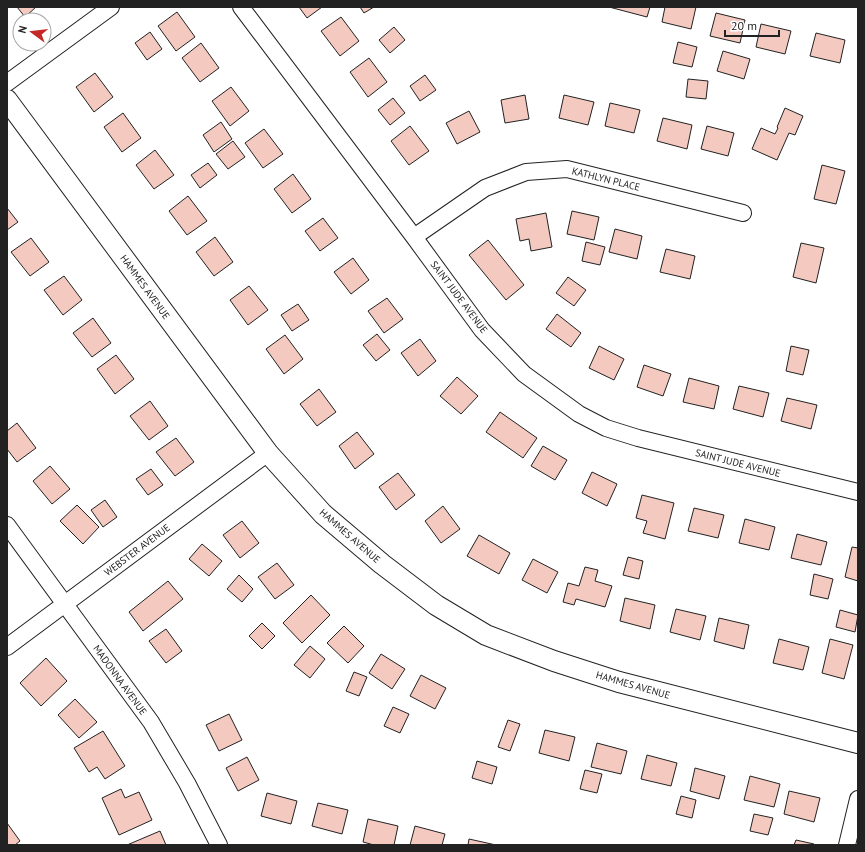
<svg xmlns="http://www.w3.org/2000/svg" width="865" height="852" font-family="'PT Sans',sans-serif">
<rect width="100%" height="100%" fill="#fff"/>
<path fill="#f3c9c0" stroke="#222" d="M17 7H36L25 17Z
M299 7H322L307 18Z
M360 7H374L364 13Z
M609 7H650L647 17Z
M665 7H696L691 29 662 22Z
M177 12 195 37 176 51 158 26Z
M716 13 745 20 740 43 710 36Z
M341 17 359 41 340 56 321 31Z
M761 24 791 31 785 54 756 47Z
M394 27 405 40 390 53 379 40Z
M150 32 162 49 147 60 135 43Z
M816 33 845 40 840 63 810 56Z
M678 42 697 47 692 67 673 63Z
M201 43 219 68 200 82 182 58Z
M723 51 750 59 744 79 717 71Z
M369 58 387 82 368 97 350 72Z
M95 73 113 97 94 112 76 87Z
M425 75 436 90 420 101 410 86Z
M688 79 708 81 706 99 686 97Z
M231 87 249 111 230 126 212 101Z
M525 95 529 119 505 123 501 100Z
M564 95 594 102 588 125 559 118Z
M393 98 405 113 390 125 378 110Z
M610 103 640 110 634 133 605 126Z
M785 108 803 116 795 135 789 133 777 160 752 149 761 128 775 134 778 128 777 127Z
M469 111 480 132 457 144 446 123Z
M123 113 141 138 122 152 104 127Z
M663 118 692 125 687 149 657 141Z
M221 122 232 139 214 152 203 135Z
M410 126 429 151 409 165 391 141Z
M707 126 734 133 728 156 701 149Z
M264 129 283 154 263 168 245 143Z
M233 141 245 157 228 169 216 154Z
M155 150 174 175 154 189 136 165Z
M208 163 217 175 200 188 191 175Z
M822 165 845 171 836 204 814 199Z
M293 174 311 199 292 213 274 189Z
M188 196 207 221 187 235 169 211Z
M7 208 18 222 7 230Z
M572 211 599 217 594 240 567 234Z
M546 213 552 247 531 251 529 239 520 241 516 219Z
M323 218 338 238 320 251 305 231Z
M615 229 642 236 637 259 609 252Z
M215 237 233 262 214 276 196 252Z
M31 238 49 262 30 276 11 252Z
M488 240 524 285 506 300 469 255Z
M586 242 605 247 600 265 582 261Z
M801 243 824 248 816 283 793 277Z
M666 249 695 256 690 279 660 272Z
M353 258 369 280 351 294 334 272Z
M64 276 82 300 63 315 44 290Z
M568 277 586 290 574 306 556 293Z
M249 286 268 310 248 325 230 300Z
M387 298 403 319 384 333 368 311Z
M298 304 309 320 292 331 281 315Z
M557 314 581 333 571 347 546 329Z
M93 318 111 343 92 357 73 333Z
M377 334 390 350 376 361 363 345Z
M285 335 303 359 284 374 266 349Z
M420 339 436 361 418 376 401 353Z
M599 346 624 359 614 380 589 368Z
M791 346 809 350 803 375 786 371Z
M116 355 134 379 115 394 97 369Z
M644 365 671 374 663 396 637 387Z
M457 377 478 396 461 414 440 396Z
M689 378 719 386 714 409 683 402Z
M739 386 769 393 763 417 733 409Z
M319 389 336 412 317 426 300 404Z
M787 398 817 405 811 429 781 421Z
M150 401 168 426 149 440 130 416Z
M500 412 537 438 523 458 486 432Z
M17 423 36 448 17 462 7 449V431Z
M357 432 374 454 355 469 339 446Z
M176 438 194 462 175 476 156 452Z
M543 446 567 460 555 480 531 466Z
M50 466 70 489 52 504 33 481Z
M151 469 163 485 148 495 136 479Z
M592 472 617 484 607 506 582 493Z
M398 473 415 495 396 510 379 487Z
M642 495 674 503 665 539 643 533 647 521 636 518Z
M105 500 117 517 103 527 91 510Z
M77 505 99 527 83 544 60 521Z
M443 506 460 529 441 543 425 521Z
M694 508 724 515 718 538 688 531Z
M745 519 775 527 769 550 739 543Z
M242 521 259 543 240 558 223 535Z
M797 534 827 542 821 565 791 558Z
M479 535 510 553 499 574 467 556Z
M202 544 222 561 209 576 189 559Z
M852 547 858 548V581L845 577Z
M628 557 643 561 639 579 623 575Z
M533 559 558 572 547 593 522 580Z
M277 563 294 585 275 599 258 577Z
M585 567 598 570 595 581 612 586 605 607 576 599 574 605 563 602 568 583 579 586Z
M814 574 833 579 828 599 810 595Z
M239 575 253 589 242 602 227 589Z
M168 581 183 599 143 631 129 612Z
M311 595 330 615 302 643 283 623Z
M625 598 655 605 650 629 620 621Z
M676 609 706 616 700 640 670 632Z
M840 610 858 615 855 632 836 627Z
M719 618 749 625 744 649 714 641Z
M262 623 275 636 262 649 249 636Z
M344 626 364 646 348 663 327 643Z
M166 629 182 651 166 663 149 641Z
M779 639 809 647 803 670 773 663Z
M830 639 853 645 844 679 822 673Z
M310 646 325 659 310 678 294 665Z
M381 654 405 669 392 689 369 673Z
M46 658 67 681 41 706 20 683Z
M354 672 367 677 359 696 346 691Z
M421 675 446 688 435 709 410 696Z
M75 699 97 722 79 738 58 715Z
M393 707 409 714 400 733 384 726Z
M229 714 242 740 219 751 206 725Z
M508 720 520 724 510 751 498 747Z
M545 730 575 737 569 761 539 753Z
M103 731 125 766 105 779 97 767 89 772 74 748Z
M597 743 627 751 621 774 591 767Z
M647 755 677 763 671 786 641 779Z
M247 757 259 780 238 791 226 768Z
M477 761 497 767 492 784 472 778Z
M695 768 725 776 719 799 690 791Z
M585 770 602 774 597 793 580 789Z
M750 776 780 784 774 807 744 800Z
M121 789 125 798 139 792 152 820 119 835 102 798Z
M789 791 820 798 814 822 784 814Z
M267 793 297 801 291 824 261 816Z
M681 796 696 800 692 818 676 814Z
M318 803 348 810 342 834 312 826Z
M754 814 773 818 768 835 750 831Z
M368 819 398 826 394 845H374L363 842Z
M7 823 20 841 15 845H7Z
M415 826 445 834 442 845H410Z
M160 831 166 845H127Z
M469 839 496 845H468Z
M796 840 814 844V845H794Z"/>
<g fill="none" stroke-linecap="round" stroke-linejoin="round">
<g stroke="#222" stroke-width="18">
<path id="minor" d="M241 7 414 237 482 330 524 374 579 414 606 428 638 438 858 492
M7 83 111 7
M414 237 485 188 526 172 567 169 743 213
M7 525 151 722 187 783 219 845
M7 647 268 453
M847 845 858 799"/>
</g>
<g stroke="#222" stroke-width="22">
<path id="tertiary" d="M7 100 268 453 323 514 382 564 436 605 486 635 554 661 619 682 858 743"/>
</g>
<use href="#minor" stroke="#fff" stroke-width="16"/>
<use href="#tertiary" stroke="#fff" stroke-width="20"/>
</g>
<g text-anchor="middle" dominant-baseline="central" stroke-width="3" stroke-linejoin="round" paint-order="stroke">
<g font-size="10" fill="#222" stroke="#fff">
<text transform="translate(606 179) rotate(14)">KATHLYN PLACE</text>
<text transform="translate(145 287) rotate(54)">HAMMES AVENUE</text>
<text transform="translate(459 297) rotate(53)">SAINT JUDE AVENUE</text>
<text transform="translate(738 463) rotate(14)">SAINT JUDE AVENUE</text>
<text transform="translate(350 536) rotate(41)">HAMMES AVENUE</text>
<text transform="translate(137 550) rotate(-37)">WEBSTER AVENUE</text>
<text transform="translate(120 680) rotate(54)">MADONNA AVENUE</text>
<text transform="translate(633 685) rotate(16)">HAMMES AVENUE</text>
</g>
</g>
<rect width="865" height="852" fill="none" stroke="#222222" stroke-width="16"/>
<g transform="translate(32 32) rotate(285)"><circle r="19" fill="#ffffff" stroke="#a7a7a7"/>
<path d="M0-3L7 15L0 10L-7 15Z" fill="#c62828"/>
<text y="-6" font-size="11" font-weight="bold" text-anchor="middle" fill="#222222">N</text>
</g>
<path d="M725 30v6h54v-6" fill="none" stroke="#222222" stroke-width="2"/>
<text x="731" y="30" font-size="12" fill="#222222" stroke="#ffffff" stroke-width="3" paint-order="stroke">20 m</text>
</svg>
